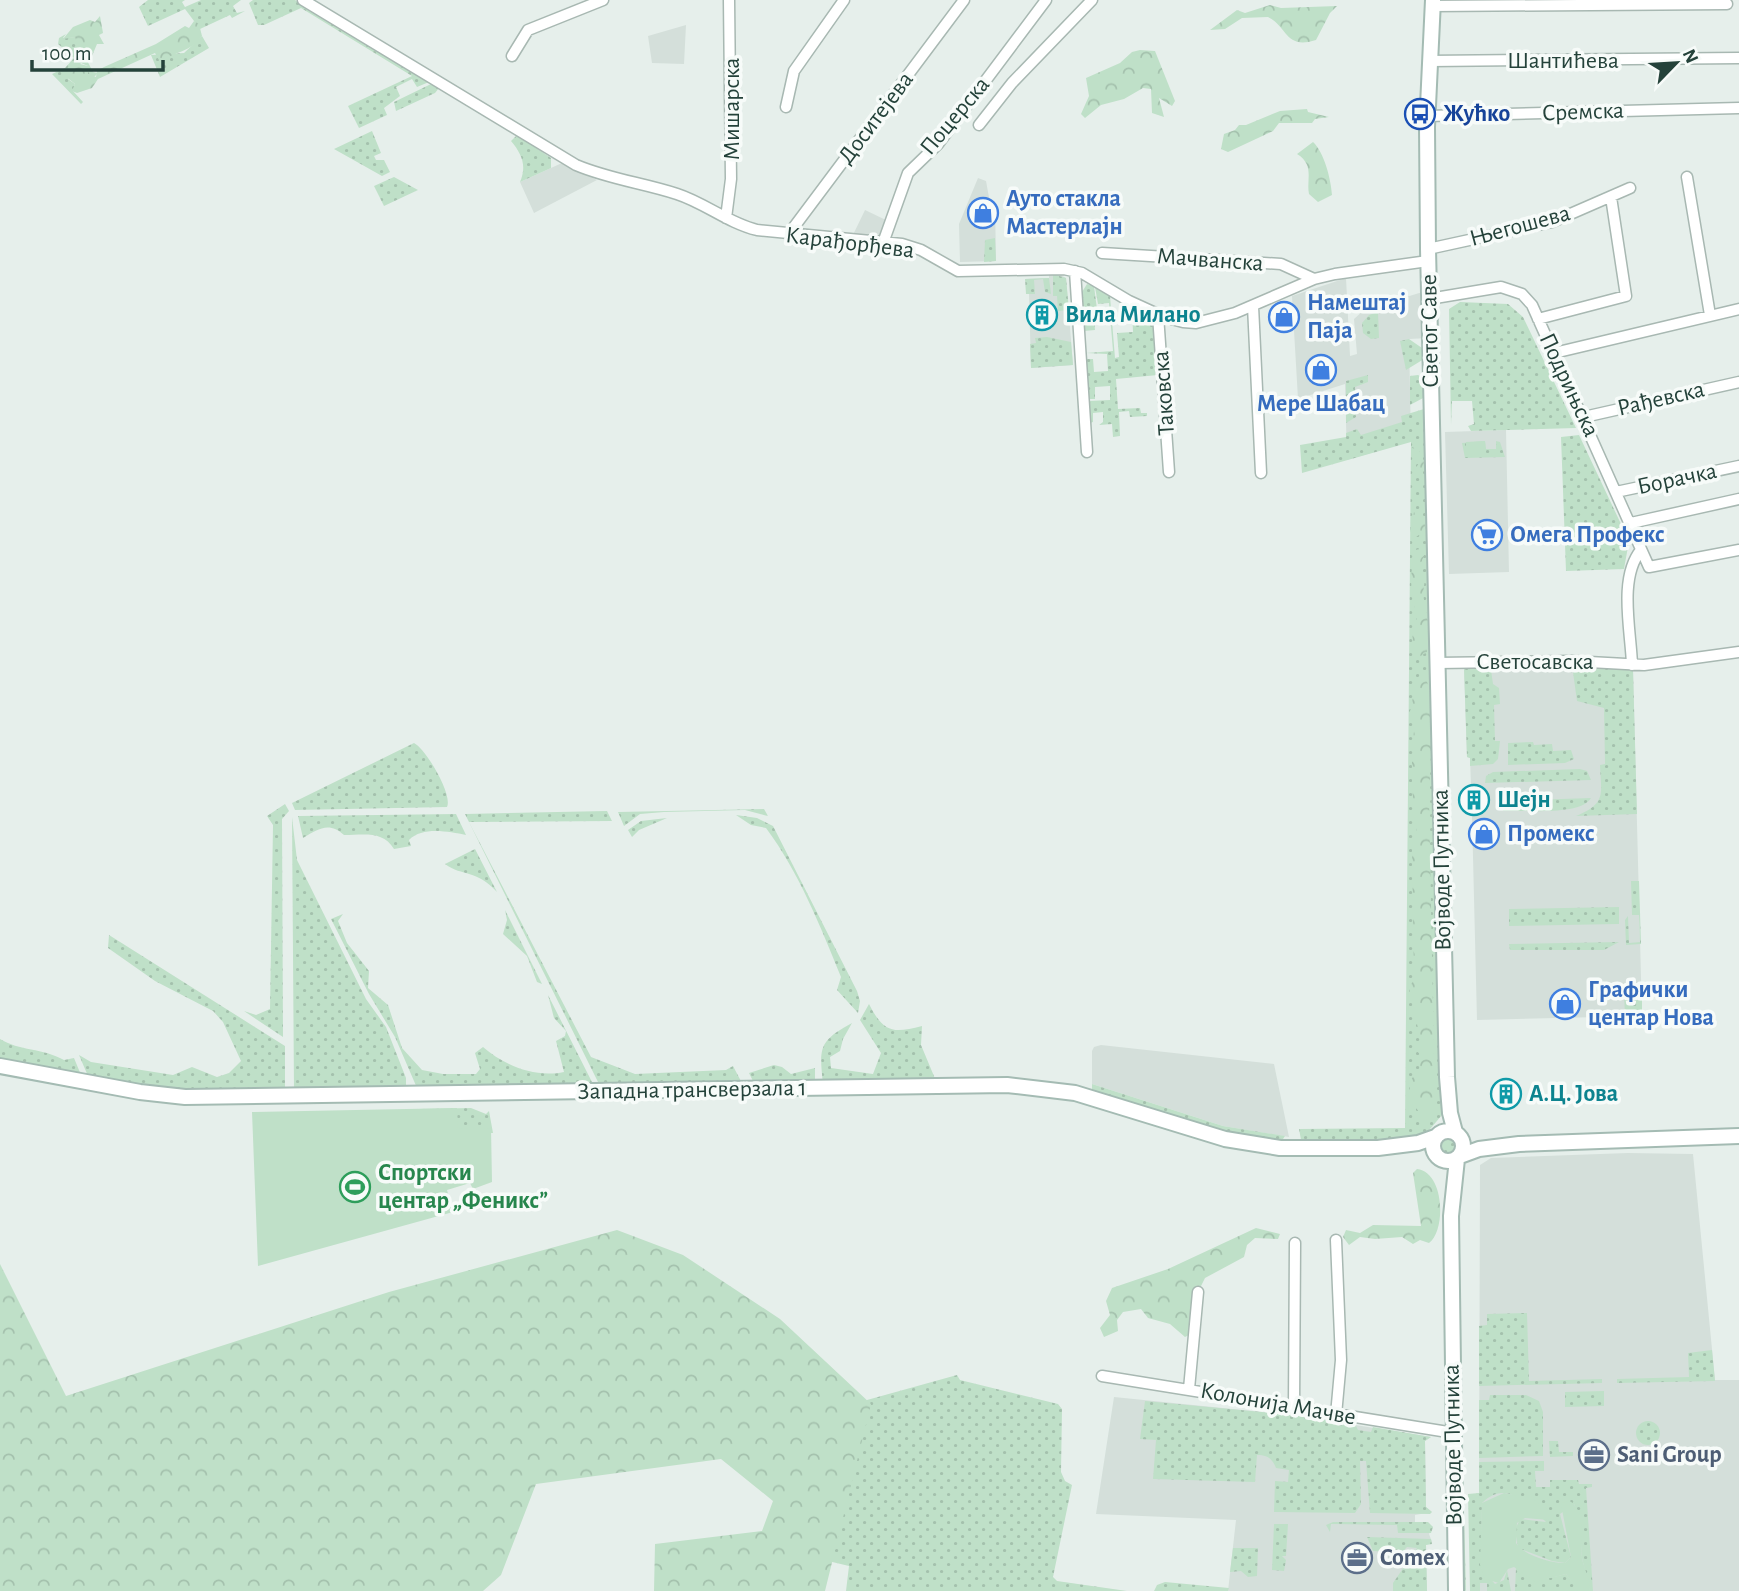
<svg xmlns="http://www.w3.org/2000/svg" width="1739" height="1591" font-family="'Alegreya Sans',sans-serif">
<defs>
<pattern id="grass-dots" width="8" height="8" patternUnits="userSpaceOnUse" patternTransform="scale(1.75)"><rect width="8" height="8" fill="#bfe0c8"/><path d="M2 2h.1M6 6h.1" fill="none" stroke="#a4c1ad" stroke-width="1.8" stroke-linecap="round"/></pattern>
<pattern id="forest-crowns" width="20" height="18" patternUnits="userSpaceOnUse" patternTransform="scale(1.75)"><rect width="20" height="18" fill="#bfe0c8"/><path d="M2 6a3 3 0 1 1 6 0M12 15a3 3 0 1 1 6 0" fill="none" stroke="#a4c1ad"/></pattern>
</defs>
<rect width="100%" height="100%" fill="#e6efeb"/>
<path fill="#d4dfda" d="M686 25 684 64 652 63 648 36Z
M562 163 597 180 534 213 520 182Z
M978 178 986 181 990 203H995L996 261 960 262 959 224Z
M865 210 888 221 880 237 851 239Z
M1057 273 1066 278 1073 365 1031 368 1029 294 1025 279 1049 278V274Z
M1346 278 1350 356 1357 354 1354 319 1364 310 1429 290V338L1409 339 1411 441 1347 460 1345 384 1298 399 1292 296Z
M1506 430 1509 572 1449 574 1445 432Z
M1515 665H1556L1559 667 1572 665 1633 670 1642 1016 1477 1020 1472 816 1469 814 1468 787 1471 786 1470 758 1467 757 1464 668 1502 669Z
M1101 1045 1274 1064 1289 1137 1223 1126 1092 1084V1051L1094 1047Z
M1628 1153 1693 1154 1715 1380H1739V1591H1478L1476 1493H1479L1480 1165 1491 1158Z
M1114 1397 1292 1415 1431 1437 1425 1441 1426 1507 1432 1512 1415 1515V1522L1428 1523 1433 1527 1429 1534 1432 1542 1426 1545 1427 1591H1228L1236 1520 1096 1514Z"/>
<path fill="url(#grass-dots)" d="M148 0H185L182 2 185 7 201 0H241L233 6 237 13 245 11 232 18 230 15 200 29 185 9 148 26 139 7Z
M253 0H295L429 82 417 87 412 79 396 87 400 96 384 108 387 115 359 128 348 106 412 76 301 8 264 25H258L249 3Z
M66 34 63 38 75 37 93 72 98 73 93 78 88 74V66L81 63 68 79 75 84 73 91 83 102 81 104 52 74 65 68 74 58 58 44 59 38Z
M202 36 209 48 160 77 151 55 184 53Z
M431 84 439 88 435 93 396 111 394 102Z
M372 131 381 153 374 156 376 160H384L390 172 382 176 334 149Z
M517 135 551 158V168L520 182C527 166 522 154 511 141Z
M394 177 418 190 384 206 374 186Z
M995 238 996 261 984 262 985 240Z
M1053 274 1066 278 1069 310 1058 311 1057 296H1053Z
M1049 278 1051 294 1045 292 1043 279 1034 280 1035 294H1026L1025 279Z
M1087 284 1094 286 1098 317 1094 318 1095 330 1084 331 1082 292Z
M1095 287 1110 296 1115 358 1119 357 1117 333 1133 332 1132 309 1154 322 1158 375 1116 379 1118 409 1140 408 1141 413H1147V416L1130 417 1129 411 1119 412 1120 436 1113 437 1112 424 1099 425 1103 422V412L1093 413V422L1090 423 1089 401 1110 400V386L1095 387V399H1089L1086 359H1093L1094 372 1108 371 1107 354 1086 353 1113 351 1109 303 1098 304Z
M1460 302 1508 304 1523 317 1576 428 1471 431 1468 426 1474 424 1472 401H1452L1451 425 1449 309Z
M1378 312 1379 338 1371 339 1363 333 1362 323 1369 315Z
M1047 337 1071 342 1073 365 1031 368 1030 344 1036 343 1035 338Z
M1409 339 1422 348 1424 359 1406 370 1400 341Z
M1368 375V382L1355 387 1356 417 1346 423V381Z
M1418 375 1425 379V397L1410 405V376Z
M1424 409 1430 412 1442 1115 1425 1135 1410 1140 1302 1145 1299 1129 1405 1128 1411 442 1302 473 1300 445 1346 437V433L1357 429 1361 435 1402 422 1401 416Z
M1579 435 1629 541 1624 569 1566 571 1561 437Z
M1485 441 1486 449H1496V441L1500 442 1505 457 1465 458 1462 443Z
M1572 665 1633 670 1637 814 1576 816C1607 803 1601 794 1600 765L1605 764 1604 708 1577 701Z
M1492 667 1497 669 1491 670 1493 684 1499 688 1500 704 1494 705 1495 741H1500L1498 759 1493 764 1470 766V758L1467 757 1464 668Z
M1533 742 1534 745 1552 744 1553 751 1571 750 1574 759 1565 763 1508 765V743Z
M414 743C426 749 453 795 447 807L295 810 292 803Z
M1580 769 1587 771 1591 780 1485 783 1486 776 1493 772Z
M1591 798C1581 816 1523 810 1503 811L1502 801Z
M285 804 289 811 282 819 283 1037 244 1011 256 1015 270 1009 273 825 267 816Z
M764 809 768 816 745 810 664 812 640 814 624 826 618 812Z
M607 811 612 821 469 822 591 1057 635 1074 726 1070 733 1066 743 1085 600 1086 465 814Z
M456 814 466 835C449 832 423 826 409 840L411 846 394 849C383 830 363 835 344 835 329 821 318 829 303 838L298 816Z
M736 815 757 818 773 826 857 991 860 1001 858 1013 837 990 841 977C821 928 799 872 766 828L751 825Z
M292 817 297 860 366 999 386 1027 406 1078V1089L294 1091Z
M667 818 639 830 632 837 628 830 641 821Z
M475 849 497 892C476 869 463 877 445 864Z
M1631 881H1639L1641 944 1626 945 1625 920 1628 916 1629 943 1640 942 1639 915H1632Z
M1619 907V924L1509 926V909Z
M505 910 542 984 537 982 527 956 503 934 507 920Z
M343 914 338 921 347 943 369 971 368 988 388 1005 402 1048 422 1070 443 1074H476L480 1069 475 1053 483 1047C505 1066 535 1078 564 1072L556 1041 565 1036 566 1031 554 1018 548 995 594 1086 417 1088 395 1037 369 994 331 919Z
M109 935 285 1046V1091L163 1088 88 1076 79 1055 91 1062 173 1075 192 1067 217 1077 229 1073 241 1061 223 1022 213 1011 155 981 108 948Z
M1619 942 1604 950H1510L1509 944Z
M1624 994H1634V1000H1642V1016H1625Z
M869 1004C884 1034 894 1033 922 1026L921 1045 936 1081 823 1084C819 1047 819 1041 852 1023L843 1039 840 1051 830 1057 831 1068 873 1074 881 1053 860 1020Z
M0 1039C19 1051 43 1048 64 1060L74 1058 81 1075 0 1059Z
M774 1065 782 1067 791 1074 815 1068V1082L754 1083 749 1073Z
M1092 1084 1223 1126 1285 1136 1281 1142 1249 1140 1092 1091Z
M471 1108 486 1114 489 1111 493 1133H451L419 1109Z
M1439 1145a10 10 0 1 1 20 0a10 10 0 1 1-20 0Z
M1527 1313 1529 1381 1602 1379V1383L1479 1386V1326L1487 1325V1314Z
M1712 1350 1715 1381 1617 1383V1379L1689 1377 1688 1353Z
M957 1375 960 1380 1058 1404 1062 1409 1061 1472 1065 1481 1072 1485 1053 1577 1057 1581 1127 1591H846L849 1566 824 1560 867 1400Z
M1604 1391V1406L1565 1407V1392Z
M1490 1395H1526L1539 1401 1543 1412V1456L1479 1458V1400H1489Z
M1145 1401 1292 1415 1355 1424 1358 1430 1371 1432 1373 1427 1431 1437 1425 1441 1426 1507 1432 1512 1430 1514 1370 1513 1366 1461H1360L1361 1504 1355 1513 1274 1512 1275 1481 1288 1482 1289 1470 1276 1468C1272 1458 1267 1455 1257 1455L1255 1482 1153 1479 1156 1440 1140 1439Z
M1636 1433a12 12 0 1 1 24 0a12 12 0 1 1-24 0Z
M1457 1436H1462L1466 1591 1461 1588Z
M1549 1441H1558L1559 1452H1573V1456L1550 1457Z
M1544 1461V1471H1535L1536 1487H1550V1480H1578L1579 1484H1592V1487L1586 1488 1593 1591H1590L1582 1558 1579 1515 1574 1504 1560 1514 1571 1557 1565 1563 1552 1561 1518 1548 1515 1530 1520 1519 1546 1522C1527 1504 1507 1479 1482 1503L1481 1568 1495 1584 1504 1580 1507 1570 1511 1591H1487V1583H1480V1591H1470L1468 1494 1479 1493V1462Z
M1333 1522H1428L1433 1527 1431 1533H1398L1397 1525 1331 1524 1330 1532 1326 1525Z
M1274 1524H1288L1286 1556H1282L1286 1560 1284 1571 1272 1570Z
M1367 1537 1431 1539 1432 1544 1426 1545 1427 1591H1393V1583L1417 1548 1407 1547 1393 1562V1552L1373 1551Z
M1233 1548H1258L1257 1576 1248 1577 1241 1571 1230 1572Z
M1516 1568 1545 1579 1566 1574 1579 1591H1515Z
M1165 1582 1229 1588 1228 1591H1154L1157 1585Z"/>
<path fill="url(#forest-crowns)" d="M1270 5 1281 8 1337 6 1330 13 1316 40C1285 50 1288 27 1268 17L1242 18 1225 29 1210 30 1237 10 1245 13Z
M100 16 103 33 99 35 104 44H97L92 56 79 50 75 37 63 39 73 27 90 20 95 22Z
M194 21 199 24 202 36C190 53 175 51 160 62L155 53 98 79 92 88 77 93 72 91 75 84 65 76V70L76 63 88 66V74L96 77 97 71 104 67 156 44 185 26 189 28Z
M1140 50 1155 51 1175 101 1172 106 1159 98 1164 117 1152 113 1151 89 1143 88 1124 99 1101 105 1085 118 1081 114 1089 96 1086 78 1120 63 1132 52Z
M1307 109 1308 112 1329 117 1315 119 1312 123H1279L1273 131 1228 152 1221 149 1224 134 1235 130 1239 125H1246L1280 111Z
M1313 142C1324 152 1331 179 1332 195L1318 202 1309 194C1306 180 1315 165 1297 154Z
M1416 442 1420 445 1419 453 1424 461 1423 470 1417 474 1415 469 1419 463 1413 460 1416 449 1412 448Z
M1414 512 1424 518 1426 530 1416 537 1410 531Z
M1420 549 1424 555 1420 566 1425 578 1423 594 1428 623 1427 652 1419 657 1414 652 1412 631 1418 615C1409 597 1410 571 1415 550Z
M1420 675C1422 678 1425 679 1427 682 1434 692 1430 782 1429 799L1435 1116 1433 1122 1420 1121V1114L1415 1106 1406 1105 1412 1078 1419 1073 1421 1056 1415 1048 1421 1046V1042L1409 988 1414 979 1412 848 1417 837 1412 787V761L1416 753 1412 745 1415 725 1409 714C1415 701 1411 685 1420 675Z
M1417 1169C1445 1172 1446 1231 1429 1243L1420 1240 1413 1244 1402 1237 1375 1239 1360 1237 1349 1245 1343 1237 1346 1230 1360 1233 1373 1225 1421 1226 1413 1173Z
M1256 1228 1280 1234 1278 1239 1255 1238 1247 1245 1244 1257 1205 1278 1198 1292 1202 1307 1189 1335 1185 1337 1170 1324 1148 1318 1141 1309 1123 1312 1117 1320 1118 1331 1104 1337 1100 1328 1110 1315 1106 1301 1112 1288 1168 1269Z
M617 1230 683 1255 780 1319 871 1404 825 1591H654L655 1544 762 1531 773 1501 721 1459 536 1484 501 1575 483 1591H0V1264L66 1396 389 1292Z"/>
<path fill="#bfe0c8" d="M1485 441 1486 456 1466 457V442Z
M457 1108 458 1129 491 1128 492 1182 473 1189 470 1183 447 1190 453 1212 258 1266 252 1112Z
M1504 1493 1532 1498 1547 1509 1549 1520 1525 1518 1517 1523 1516 1543C1523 1555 1552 1564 1565 1563L1571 1557 1561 1504 1568 1500C1587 1509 1580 1541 1582 1558 1584 1569 1590 1579 1590 1591H1578L1566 1574 1535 1582 1514 1567 1508 1569 1499 1583 1485 1579 1480 1565 1482 1503Z"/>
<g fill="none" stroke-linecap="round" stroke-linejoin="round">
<g stroke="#a8b8b2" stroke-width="13">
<path id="street" d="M303 0 576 165C609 179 643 183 677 194 705 203 728 223 757 230L902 244 921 250 958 271 1064 269 1082 273 1129 301 1164 317 1183 322 1196 323 1235 313 1314 279 1335 274 1428 261
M1432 6 1727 4
M512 56 528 30 603 0
M1429 61 1739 58
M786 107 794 71 844 0
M1427 116 1739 108
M979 125 1012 83 1092 0
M1687 177 1710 315
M726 218 731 179 729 0
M788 235 964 0
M883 243 908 173 938 144 1046 0
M1428 249 1552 222 1630 188
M1102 253 1281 264 1314 279
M1075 271 1087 452
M1429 299 1501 287 1522 294 1532 305 1649 567 1739 550
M1253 306 1261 473
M1158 315 1169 472
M1538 319 1626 296 1611 197
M1554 353 1739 309
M1584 417 1739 382
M1616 492 1739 466
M1631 523 1739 499
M1437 663 1571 661 1644 665 1739 652
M1632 665C1631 631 1618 578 1641 550
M1102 1376 1454 1433
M1189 1389 1198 1292
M1294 1408 1295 1243
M1336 1415 1341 1360 1336 1240"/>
</g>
<g stroke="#a4bbb3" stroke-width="18">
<path id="secondary" d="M1433 0 1427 127 1428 249 1447 1077 1450 1113 1455 1132
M0 1066 140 1092 185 1097 1007 1085 1075 1093 1225 1139 1280 1148H1378L1418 1143 1435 1137
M1433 1146a15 15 0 1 1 30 0a15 15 0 1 1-30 0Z
M1460 1156 1479 1149 1519 1144 1739 1136
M1456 1591 1451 1216 1457 1159"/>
</g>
<use href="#street" stroke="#fff" stroke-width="10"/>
<use href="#secondary" stroke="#fff" stroke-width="14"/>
</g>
<defs>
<g id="bus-ring" transform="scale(1.575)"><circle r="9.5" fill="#f7fbf9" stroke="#1a4fb4" stroke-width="1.5"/><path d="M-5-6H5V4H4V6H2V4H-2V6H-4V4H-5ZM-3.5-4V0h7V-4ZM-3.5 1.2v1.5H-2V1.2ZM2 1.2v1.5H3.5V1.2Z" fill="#1a4fb4"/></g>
<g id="shop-ring" transform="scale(1.575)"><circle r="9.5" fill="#f7fbf9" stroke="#3f7fe0" stroke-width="1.5"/><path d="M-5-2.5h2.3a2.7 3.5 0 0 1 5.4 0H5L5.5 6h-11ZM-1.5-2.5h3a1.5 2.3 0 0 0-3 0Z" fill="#3f7fe0"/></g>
<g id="building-ring" transform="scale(1.575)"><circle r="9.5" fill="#f7fbf9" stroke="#0f9aa8" stroke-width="1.5"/><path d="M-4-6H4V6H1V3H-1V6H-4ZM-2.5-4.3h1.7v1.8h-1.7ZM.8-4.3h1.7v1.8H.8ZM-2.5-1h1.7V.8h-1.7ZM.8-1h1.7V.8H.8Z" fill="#0f9aa8"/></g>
<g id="supermarket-ring" transform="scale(1.575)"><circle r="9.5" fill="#f7fbf9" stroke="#3f7fe0" stroke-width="1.5"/><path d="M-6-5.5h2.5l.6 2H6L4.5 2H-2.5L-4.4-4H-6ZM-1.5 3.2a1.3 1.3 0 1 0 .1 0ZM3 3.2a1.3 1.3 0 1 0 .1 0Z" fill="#3f7fe0"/></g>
<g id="stadium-ring" transform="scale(1.575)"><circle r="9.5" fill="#f7fbf9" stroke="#2e9e5b" stroke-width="1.5"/><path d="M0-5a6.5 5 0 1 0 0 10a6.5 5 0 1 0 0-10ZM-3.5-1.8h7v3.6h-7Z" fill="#2e9e5b"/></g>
<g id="office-ring" transform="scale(1.575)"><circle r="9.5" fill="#f7fbf9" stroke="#5c6f8a" stroke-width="1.5"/><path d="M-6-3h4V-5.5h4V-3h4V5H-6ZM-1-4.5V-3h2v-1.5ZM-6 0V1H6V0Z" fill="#5c6f8a"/></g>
</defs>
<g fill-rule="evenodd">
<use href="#bus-ring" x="1420" y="114"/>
<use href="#shop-ring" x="983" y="213"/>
<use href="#building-ring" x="1042" y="315"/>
<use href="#shop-ring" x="1284" y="317"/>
<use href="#shop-ring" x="1321" y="370"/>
<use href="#supermarket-ring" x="1487" y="535"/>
<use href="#building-ring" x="1474" y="800"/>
<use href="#shop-ring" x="1484" y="834"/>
<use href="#shop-ring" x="1565" y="1004"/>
<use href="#building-ring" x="1506" y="1094"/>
<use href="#stadium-ring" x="355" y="1187"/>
<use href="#office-ring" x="1594" y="1455"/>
<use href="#office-ring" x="1357" y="1558"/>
</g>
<g text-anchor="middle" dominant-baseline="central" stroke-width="7" stroke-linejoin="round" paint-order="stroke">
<g font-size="24" fill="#24423a" stroke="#f7fbf9">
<text x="1563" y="61">Шантићева</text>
<text transform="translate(732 109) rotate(-90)">Мишарска</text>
<text transform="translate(1583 112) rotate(-2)">Сремска</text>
<text transform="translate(955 116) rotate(-50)">Поцерска</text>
<text transform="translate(876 118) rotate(-53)">Доситејева</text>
<text transform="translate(1520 226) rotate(-15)">Његошева</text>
<text transform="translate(850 243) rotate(7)">Карађорђева</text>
<text transform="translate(1210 260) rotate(4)">Мачванска</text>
<text transform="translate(1430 331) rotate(-91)">Светог Саве</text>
<text transform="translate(1569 385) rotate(65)">Подрињска</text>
<text transform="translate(1164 393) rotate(-94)">Таковска</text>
<text transform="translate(1661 399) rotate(-13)">Рађевска</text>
<text transform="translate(1677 479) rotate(-12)">Борачка</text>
<text x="1535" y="662">Светосавска</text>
<text transform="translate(1442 870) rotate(-91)">Војводе Путника</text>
<text transform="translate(692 1090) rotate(-1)">Западна трансверзала 1</text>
<text transform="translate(1278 1404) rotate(10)">Колонија Мачве</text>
<text transform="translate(1453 1445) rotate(-91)">Војводе Путника</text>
</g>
<g font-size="24" font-weight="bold" fill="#164399" stroke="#f7fbf9" text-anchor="start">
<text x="1443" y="114">Жућко</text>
</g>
<g font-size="24" font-weight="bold" fill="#366cbe" stroke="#f7fbf9" text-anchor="start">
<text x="1006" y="199">Ауто стакла<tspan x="1006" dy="28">Мастерлајн</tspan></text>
<text x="1307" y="303">Намештај<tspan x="1307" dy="28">Паја</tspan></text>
<text x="1321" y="404" text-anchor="middle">Мере Шабац</text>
<text x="1510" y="535">Омега Профекс</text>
<text x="1507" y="834">Промекс</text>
<text x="1588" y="990">Графички<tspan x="1588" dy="28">центар Нова</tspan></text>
</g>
<g font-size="24" font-weight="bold" fill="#0d838f" stroke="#f7fbf9" text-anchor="start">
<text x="1065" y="315">Вила Милано</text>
<text x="1497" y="800">Шејн</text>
<text x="1529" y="1094">А.Ц. Јова</text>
</g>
<g font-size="24" font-weight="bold" fill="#27864d" stroke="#f7fbf9" text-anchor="start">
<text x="378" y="1173">Спортски<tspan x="378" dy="28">центар „Феникс”</tspan></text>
</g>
<g font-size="24" font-weight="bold" fill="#4e5e75" stroke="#f7fbf9" text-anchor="start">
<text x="1617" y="1455">Sani Group</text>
<text x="1380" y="1558">Comex</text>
</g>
</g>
<g transform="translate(1676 63) rotate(65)" stroke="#f7fbf9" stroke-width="5" paint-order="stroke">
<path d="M0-5L12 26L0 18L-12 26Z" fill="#24423a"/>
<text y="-10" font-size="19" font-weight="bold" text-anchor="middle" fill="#24423a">N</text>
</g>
<path d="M32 60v10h131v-10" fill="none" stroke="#24423a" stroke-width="3.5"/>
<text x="42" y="60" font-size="21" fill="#24423a" stroke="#f7fbf9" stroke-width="5" paint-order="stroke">100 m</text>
</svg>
